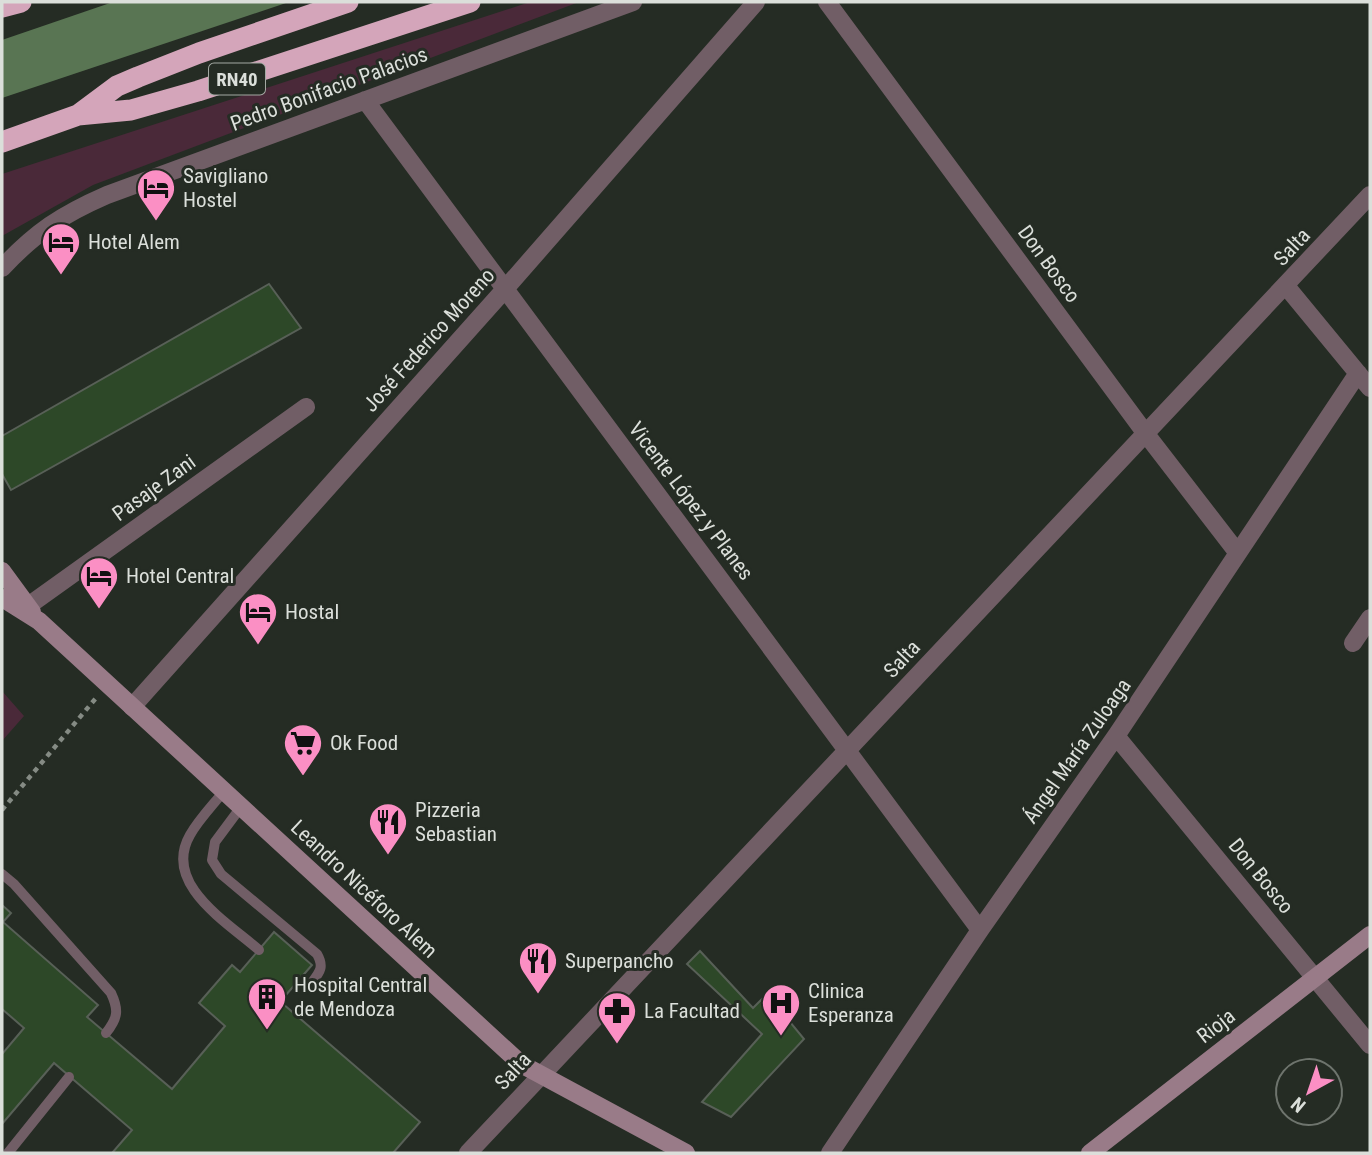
<svg xmlns="http://www.w3.org/2000/svg" width="1372" height="1155" font-family="'Roboto Condensed',sans-serif">
<rect width="100%" height="100%" fill="#252c24"/>
<path fill="#4a2939" d="M530 2H579L93 185 2 236V174Z
M2 691 24 716 2 741Z"/>
<path fill="#597553" d="M113 2H289L2 98V40Z"/>
<path fill="#2d4828" stroke="#586057" stroke-width="2" d="M269 284 301 328 11 490 2 474V436Z
M2 905 11 913 3 922 98 1005 87 1017 172 1089 225 1026 199 1003 232 965 240 972 274 932 312 965 285 996 279 991 275 997 420 1122 393 1153H112L132 1130 54 1063 2 1124V1054L24 1028 2 1009Z
M700 951 753 1008 767 994 804 1039 731 1117 702 1102 762 1034 687 964Z"/>
<g fill="none" stroke-linecap="round" stroke-linejoin="round">
<path stroke="#858b84" stroke-width="4.5" stroke-dasharray="5 5" stroke-linecap="butt" d="M2 810 96 698"/>
<path stroke="#715e66" stroke-width="10" d="M224 791C213 805 199 819 190 835 162 884 227 922 259 950
M241 807 215 842 212 860 221 874 317 954C325 968 319 973 310 985L305 986 298 982
M2 874 14 884 111 993C119 1010 118 1018 106 1033
M8 1153 69 1077"/>
<path stroke="#715e66" stroke-width="18" d="M827 2 1146 434 1237 552
M365 100 980 930
M2 268C36 232 61 215 107 195L633 2
M1286 286 1370 388
M28 606 306 407
M1353 643 1370 618
M132 707 505 289 756 2
M1116 736 1370 1045
M468 1153 1370 195
M830 1153 980 930 1116 736 1358 373"/>
<path stroke="#997b88" stroke-width="18" d="M2 571 32 612
M2 598 39 621 521 1064 686 1153
M1090 1153 1370 935"/>
<path stroke="#d4a5ba" stroke-width="21" d="M2 7 21 2
M78 115 117 86 138 77 199 53 348 2
M2 142 78 115 131 110 198 91 470 2"/>
</g>
<defs>
<g id="hotel-pin" transform="scale(2.0125)"><path d="M0 17L-7.5 6A9.5 9.5 0 1 1 7.5 6Z" fill="#fb8fc4" stroke="#252c24"/><path d="M-6-4.5h1.5V1H6V5H4.5V3h-9V5H-6ZM-4 0a1.8 1.8 0 1 1 3.6 0ZM.5 0V-2.5h3Q6-2.5 6 0Z" fill="#111"/></g>
<g id="supermarket-pin" transform="scale(2.0125)"><path d="M0 17L-7.5 6A9.5 9.5 0 1 1 7.5 6Z" fill="#fb8fc4" stroke="#252c24"/><path d="M-6-5.5h2.5l.6 2H6L4.5 2H-2.5L-4.4-4H-6ZM-1.5 3.2a1.3 1.3 0 1 0 .1 0ZM3 3.2a1.3 1.3 0 1 0 .1 0Z" fill="#111"/></g>
<g id="restaurant-pin" transform="scale(2.0125)"><path d="M0 17L-7.5 6A9.5 9.5 0 1 1 7.5 6Z" fill="#fb8fc4" stroke="#252c24"/><path d="M-5-6h1v4h1v-4h1v4h1v-4h1v5L-1.5 .5V6h-2V.5L-5-1ZM5-6V6H3V1.5H1.5Q1.5-4 5-6Z" fill="#111"/></g>
<g id="building-pin" transform="scale(2.0125)"><path d="M0 17L-7.5 6A9.5 9.5 0 1 1 7.5 6Z" fill="#fb8fc4" stroke="#252c24"/><path d="M-4-6H4V6H1V3H-1V6H-4ZM-2.5-4.3h1.7v1.8h-1.7ZM.8-4.3h1.7v1.8H.8ZM-2.5-1h1.7V.8h-1.7ZM.8-1h1.7V.8H.8Z" fill="#111"/></g>
<g id="hospital-pin" transform="scale(2.0125)"><path d="M0 17L-7.5 6A9.5 9.5 0 1 1 7.5 6Z" fill="#fb8fc4" stroke="#252c24"/><path d="M-5-5h3v3.5h4V-5h3V5h-3V1.5h-4V5h-3Z" fill="#111"/></g>
<g id="pharmacy-pin" transform="scale(2.0125)"><path d="M0 17L-7.5 6A9.5 9.5 0 1 1 7.5 6Z" fill="#fb8fc4" stroke="#252c24"/><path d="M-2-6h4v4h4v4h-4v4h-4v-4h-4v-4h4Z" fill="#111"/></g>
</defs>
<g fill-rule="evenodd">
<use href="#hotel-pin" x="156" y="188"/>
<use href="#hotel-pin" x="61" y="242"/>
<use href="#hotel-pin" x="99" y="576"/>
<use href="#hotel-pin" x="258" y="612"/>
<use href="#supermarket-pin" x="303" y="743"/>
<use href="#restaurant-pin" x="388" y="822"/>
<use href="#restaurant-pin" x="538" y="961"/>
<use href="#building-pin" x="267" y="997"/>
<use href="#hospital-pin" x="781" y="1003"/>
<use href="#pharmacy-pin" x="617" y="1011"/>
</g>
<g text-anchor="middle" dominant-baseline="central" stroke-width="6" stroke-linejoin="round" paint-order="stroke">
<rect fill="#252c24" stroke="#a4a9a3" stroke-width="2" x="209" y="63.5" width="56" height="31" rx="5"/>
<g font-size="19" font-weight="bold" fill="#dbdfda">
<text x="237" y="79">RN40</text>
</g>
<g font-size="21" fill="#dbdfda" stroke="#252c24">
<text transform="translate(329 89) rotate(-20)">Pedro Bonifacio Palacios</text>
<text transform="translate(1292 247) rotate(-47)">Salta</text>
<text transform="translate(1049 264) rotate(54)">Don Bosco</text>
<text transform="translate(429 340) rotate(-48)">José Federico Moreno</text>
<text transform="translate(154 488) rotate(-36)">Pasaje Zani</text>
<text transform="translate(691 501) rotate(53)">Vicente López y Planes</text>
<text transform="translate(902 659) rotate(-47)">Salta</text>
<text transform="translate(1077 751) rotate(-55)">Ángel María Zuloaga</text>
<text transform="translate(1261 876) rotate(51)">Don Bosco</text>
<text transform="translate(364 889) rotate(43)">Leandro Nicéforo Alem</text>
<text transform="translate(1216 1026) rotate(-38)">Rioja</text>
<text transform="translate(513 1071) rotate(-47)">Salta</text>
</g>
<g font-size="21" fill="#dbdfda" stroke="#252c24" text-anchor="start">
<text x="183" y="176">Savigliano<tspan x="183" dy="24">Hostel</tspan></text>
<text x="88" y="242">Hotel Alem</text>
<text x="126" y="576">Hotel Central</text>
<text x="285" y="612">Hostal</text>
<text x="330" y="743">Ok Food</text>
<text x="415" y="810">Pizzeria<tspan x="415" dy="24">Sebastian</tspan></text>
<text x="565" y="961">Superpancho</text>
<text x="294" y="985">Hospital Central<tspan x="294" dy="24">de Mendoza</tspan></text>
<text x="808" y="991">Clinica<tspan x="808" dy="24">Esperanza</tspan></text>
<text x="644" y="1011">La Facultad</text>
</g>
</g>
<rect width="1372" height="1155" fill="none" stroke="#dbdfda" stroke-width="7"/>
<g transform="translate(1309 1092) rotate(220)"><circle r="33" fill="#252c24" stroke="#6e746d" stroke-width="2"/>
<path d="M0-5L12 26L0 18L-12 26Z" fill="#fb8fc4"/>
<text y="-10" font-size="19" font-weight="bold" text-anchor="middle" fill="#dbdfda">N</text>
</g>
</svg>
